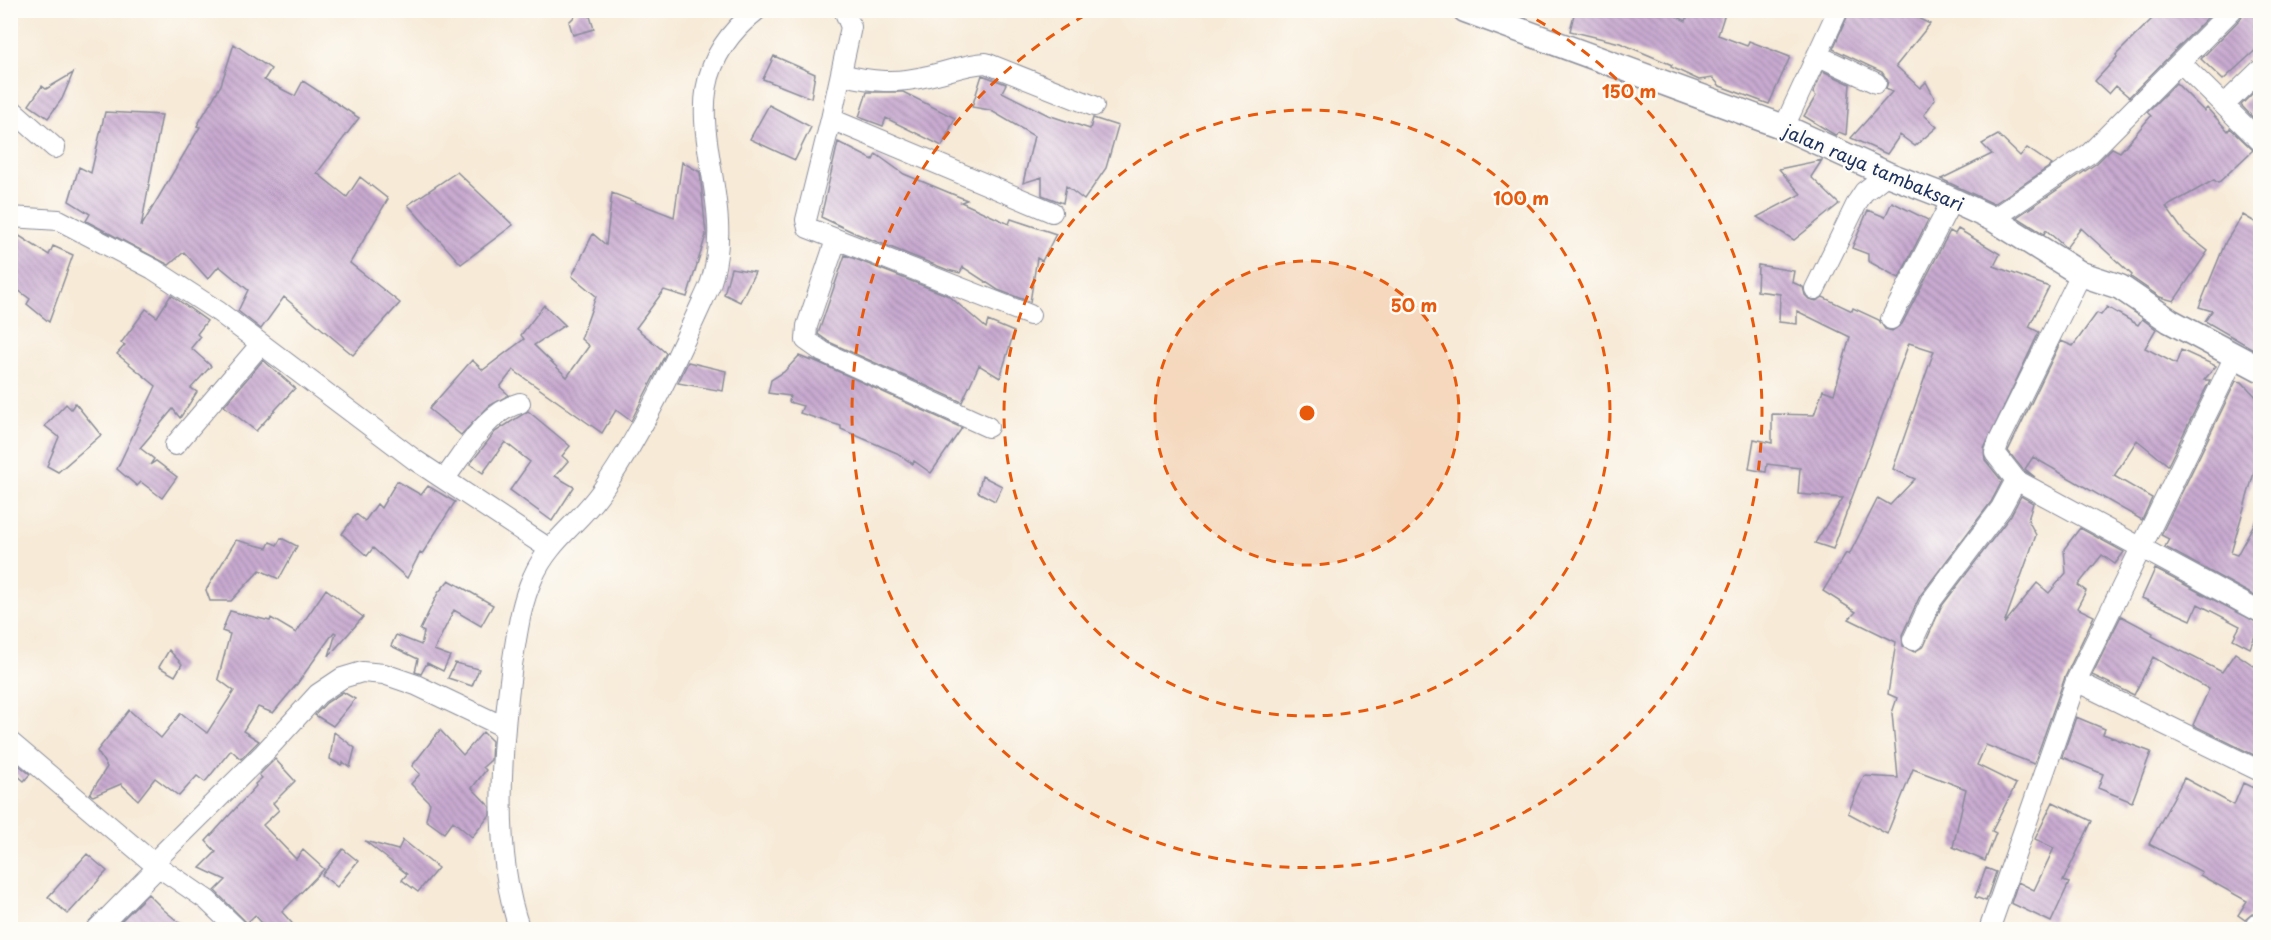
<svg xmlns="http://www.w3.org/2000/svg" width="2271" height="940" font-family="'Playpen Sans',sans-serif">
<defs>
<pattern id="building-back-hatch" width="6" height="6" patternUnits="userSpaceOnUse" patternTransform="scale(1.5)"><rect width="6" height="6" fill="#c9aad0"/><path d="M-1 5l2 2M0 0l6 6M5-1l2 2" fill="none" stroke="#a28bac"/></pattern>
</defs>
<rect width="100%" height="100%" fill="#fdfcf7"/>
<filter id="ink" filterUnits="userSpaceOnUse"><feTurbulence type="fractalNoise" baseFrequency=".0167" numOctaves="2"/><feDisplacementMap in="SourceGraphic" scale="12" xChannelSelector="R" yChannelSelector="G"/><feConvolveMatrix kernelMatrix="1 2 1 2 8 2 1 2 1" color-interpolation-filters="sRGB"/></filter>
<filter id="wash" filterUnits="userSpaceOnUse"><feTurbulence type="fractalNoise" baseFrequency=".008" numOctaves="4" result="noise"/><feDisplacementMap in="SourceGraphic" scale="24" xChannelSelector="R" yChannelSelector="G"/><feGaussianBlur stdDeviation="1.35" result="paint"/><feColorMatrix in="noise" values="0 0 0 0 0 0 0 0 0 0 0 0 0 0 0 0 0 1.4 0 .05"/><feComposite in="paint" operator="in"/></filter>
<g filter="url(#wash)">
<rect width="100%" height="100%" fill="#f7ead7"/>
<g id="blocks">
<path fill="url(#building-back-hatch)" d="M581 10H588L594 29 573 35 569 22Z
M1575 10H1664L1686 21 1690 10H1726L1718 35 1747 46 1749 41 1790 57 1769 104 1720 86 1713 78 1699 80 1671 67 1672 65 1620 43 1570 31Z
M1850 10H1886L1902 17 1905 12 1930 24 1896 66 1920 88 1926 82 1935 99 1924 115 1937 127 1915 146 1900 135 1887 154 1851 138 1892 92 1886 89 1888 81 1882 72 1833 49Z
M2161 10H2215L2129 97 2116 86 2109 94 2095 81 2117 57 2116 55Z
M2244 10H2260V46L2223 80 2201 59 2241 18Z
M234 44 271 69 264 80 295 96 303 81 359 118 317 173 347 197 360 177 388 199 350 263 400 303 353 355 284 297 261 329 238 311 248 290 219 266 208 279 184 252 169 265 86 221 90 214 69 201 79 167 91 173 105 112 162 115 141 227 200 127 197 126 221 85Z
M774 56 815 74 811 98 763 79Z
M1823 71 1850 84 1846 135 1839 132 1835 135 1804 116 1816 96 1813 93Z
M73 73 62 99 48 118 29 105 42 86 46 89Z
M982 75 1006 84 1002 92 1048 115 1090 129 1093 118 1118 126 1106 168 1084 200 1066 186 1063 203 1042 195V177L1023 183 1034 136 990 110 972 107Z
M2176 83 2204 111 2207 108 2228 131 2230 128 2253 150 2218 183 2214 180 2166 207 2184 232 2208 251 2174 301 2160 297 2131 277 2132 275 2081 228 2066 248 2046 230 2044 234 2017 217 2097 163 2112 148 2120 152 2151 116 2147 112Z
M2260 86V125L2241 105Z
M867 92H903L955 118 942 146 886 118 883 126 859 117Z
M769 105 811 127 795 160 750 139Z
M1998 135 2020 156 2027 148 2052 165 1994 204 1941 179 1992 154 1982 144Z
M838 142 873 160 876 154 904 174 967 200 961 202 1009 224 1011 219 1056 234 1042 261 1037 258 1030 302 998 290 963 267 960 273 948 270 855 233 821 217Z
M1822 160 1811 177 1839 204 1794 240 1757 217 1801 194 1779 169Z
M682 162 700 172 706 235 687 297 664 290 636 328 666 353 631 421 616 410 602 433 513 370 500 387 509 395 489 406 461 435 429 409 472 360 483 370 524 339 521 335 544 305 565 325 534 345 567 377 589 346 581 339 596 296 572 276 593 234 606 245 612 193 674 217Z
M457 172 513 225 461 264 408 205Z
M1892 202 1928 220 1899 278 1868 261V254L1852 248 1868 210 1885 217Z
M2243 215 2260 225V353L2205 321 2212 311 2199 307 2226 241Z
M1958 229 2000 254 1994 266 2049 287 2029 327 2039 332 1984 449 1985 460 2002 481 1991 502 1920 596 1902 635 1903 646 1914 652 1924 646 1941 607 2011 515 2021 496 2033 503 2028 520 2036 535 2004 624 2037 583 2049 593 2066 573 2064 549 2080 528 2124 552 2115 564 2102 555 2078 585 2086 591 2077 608 2094 616 2065 677 2034 764 1986 745 1977 765 2016 784 1992 831 1996 833 1985 861 1953 847 1966 789 1913 769 1887 834 1848 813 1864 776 1898 778 1892 713 1897 698 1888 694 1896 642 1849 619 1856 612 1823 591 1846 553 1849 555 1878 498 1890 505 1915 479 1893 469 1934 351 1909 343 1833 549 1815 543 1843 498 1798 494 1800 468 1767 464 1766 472 1749 469 1754 439 1772 443V414L1814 415 1823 390 1834 394 1850 337 1797 311V324L1779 322 1780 294 1757 291 1758 265 1794 271 1792 282 1803 287 1805 295 1809 299 1816 301 1823 297 1852 311 1853 308 1879 320 1885 329 1892 331 1902 324 1950 231 1955 234Z
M10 230 49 255 53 246 73 255 49 322 27 304 30 299 10 284Z
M845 255 949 296 986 328 988 321 1014 332 1000 378 979 365 962 402 829 342 818 334Z
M731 268 755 272 740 302 724 294Z
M171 295 207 321 197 334 200 337 191 348 211 366 191 388 197 392 180 418 173 409 140 448 154 459 150 465 156 461 177 477 162 498 141 482 137 486 117 469 156 386 117 354 125 345 121 343 146 309 157 317Z
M2107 307 2138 325 2142 319 2156 329 2145 348 2176 364 2181 350 2216 366 2204 380H2210L2168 465 2137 440 2114 476 2152 498 2142 520 2033 457 2025 469 2035 477 2024 471 2008 451 2061 341 2073 346 2097 313 2101 315Z
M799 356 811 361V359L962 428 931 473 914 461 913 464 897 453 841 429V426L800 413 803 406 789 402 790 396 768 393 771 380 784 372Z
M263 360 295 388 256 431 224 406Z
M688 362 726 371 723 391 678 383Z
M2236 381 2242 382 2260 401V452L2231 553 2237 555 2260 513V599L2165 547 2169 539 2161 535Z
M75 403 101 435 58 472 47 466 59 437 45 426 66 404 71 409Z
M528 411 570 446 562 456 568 461 555 476 574 487 552 521 510 490 530 462 505 442 483 473 470 464 495 432Z
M982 476 1002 486 995 501 978 492Z
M397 481 421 495 428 486 455 502 422 554 420 553 407 578 373 548 367 556 342 534 356 514 365 521 377 504 381 508Z
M281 538 297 546 279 579 260 570 231 601H210L206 590 236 540 267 548 270 542 277 545Z
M2155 569 2260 624 2250 648 2233 639 2240 626 2198 604 2191 620 2142 598Z
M449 580 493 605 481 626 454 610 434 650 450 656 443 671 427 663 421 674 415 672 418 659 391 646 396 635 421 645 424 632 420 630 438 593Z
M326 589 363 617 329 656 336 633 334 632 297 684 273 713 258 707 243 731 259 741 241 759 231 750 205 782 197 776 179 796 155 778 138 800 121 784 93 796 90 794 107 767 97 751 129 710 161 738 181 713 207 733 234 691 218 679 230 634 222 631 230 611 270 621 271 618 296 633Z
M2121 616 2153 633 2152 636 2222 672 2235 653 2260 670V758L2193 725 2209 689 2153 657 2134 695 2092 675Z
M169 650 182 664 175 676 159 667Z
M455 663 479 669 472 686 448 678Z
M343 692 355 699 333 726 315 715 326 703Z
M2076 717 2105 729 2103 734 2151 752 2132 802 2098 788 2103 774 2062 757Z
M440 730 463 755 483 732 492 741 491 760 483 767 486 770 472 788 490 807V815L472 837 453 821 444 833 426 820 430 803 411 784 420 774 412 766Z
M334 732 355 748 350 767 343 762 341 765 330 759Z
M275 759 295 781 273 803 279 810 263 825 296 859 303 850 324 869 282 912 298 930H268L255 915 247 923 215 891 226 880 200 868 216 852 206 841 256 786 255 784 262 778 259 775Z
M16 763 30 774 24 781 10 769Z
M2184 778 2234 805 2243 783 2260 791V914H2252L2245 920 2238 915 2247 901 2200 875 2202 872 2149 844Z
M2053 802 2092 821 2063 881 2069 883 2051 922 2011 903 2018 882 2034 890 2054 848 2035 839Z
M403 840 438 868 418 892 402 880 407 874 365 841 398 850Z
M343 849 358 861 337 887 322 875Z
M87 854 107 871 68 914 48 897Z
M1986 868 1996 872 1986 901 1975 897Z
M148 894 164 910 188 930H127L120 922Z"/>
</g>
</g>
<g filter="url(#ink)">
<use href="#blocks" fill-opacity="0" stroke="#898c9a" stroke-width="1.5"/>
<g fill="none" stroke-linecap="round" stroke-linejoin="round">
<g stroke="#898c9a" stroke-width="22">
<path id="minor" d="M844 10 851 27 831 119 1052 212
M1817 55 1876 83
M2181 63 2260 141
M841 74C871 82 897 84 928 76 948 72 965 64 986 63L1094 106
M2225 104 2260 70
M10 108 55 148
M831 119 806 220 808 228 1030 315
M1784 127 1838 10
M10 217 59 220 153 269 219 312 415 460 548 548
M1993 219 2090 153 2232 10
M836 240 807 326 806 340 823 352 988 427
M1815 289 1858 201 1864 192 1887 174
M1891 319 1952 200
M175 445 261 344
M445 478C465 452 486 412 520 403
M2016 480 2260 612
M1913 640 1931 601 2001 508 2016 480 1995 453 1999 441 2081 274
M2076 681 2260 771
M10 742 153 863 207 900 238 930
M153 863 264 753 318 694 342 678 362 672 384 674 416 685 504 727
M2256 925 2260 928
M96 930 158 867
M520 930C492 853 501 745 512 665 517 635 520 605 533 577 549 540 581 522 603 489 647 426 678 355 710 285 745 184 651 93 757 10
M1989 930 2076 681 2235 356"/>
</g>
<g stroke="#898c9a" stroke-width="27">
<path id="tertiary" d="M1465 10 1784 127 1887 174 1939 194 1993 219 2081 274 2120 287 2170 321 2260 369"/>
</g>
<use href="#minor" stroke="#fff" stroke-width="20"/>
<use href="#tertiary" stroke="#fff" stroke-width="24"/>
</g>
</g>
<circle cx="1307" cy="413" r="152" fill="#e8590c" fill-opacity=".12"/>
<g fill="none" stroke="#e8590c" stroke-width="3" stroke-dasharray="10 8">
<circle cx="1307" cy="413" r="152"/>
<circle cx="1307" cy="413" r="303"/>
<path d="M1521 11A455 455 0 1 1 1093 11"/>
</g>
<g text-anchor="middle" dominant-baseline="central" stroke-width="5" stroke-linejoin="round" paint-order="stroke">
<g font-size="18" fill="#1b2f5e" stroke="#fdfcf7">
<text transform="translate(1874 167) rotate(23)">jalan raya tambaksari</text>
</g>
</g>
<circle cx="1307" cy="413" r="9" fill="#e8590c" stroke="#fdfcf7" stroke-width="3"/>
<g font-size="18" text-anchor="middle" font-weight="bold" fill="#e8590c" stroke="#fdfcf7" stroke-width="5" stroke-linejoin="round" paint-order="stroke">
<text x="1629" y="98">150 m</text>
<text x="1521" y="205">100 m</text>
<text x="1414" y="312">50 m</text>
</g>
<rect width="2271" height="940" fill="none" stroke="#fdfcf7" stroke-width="36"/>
</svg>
